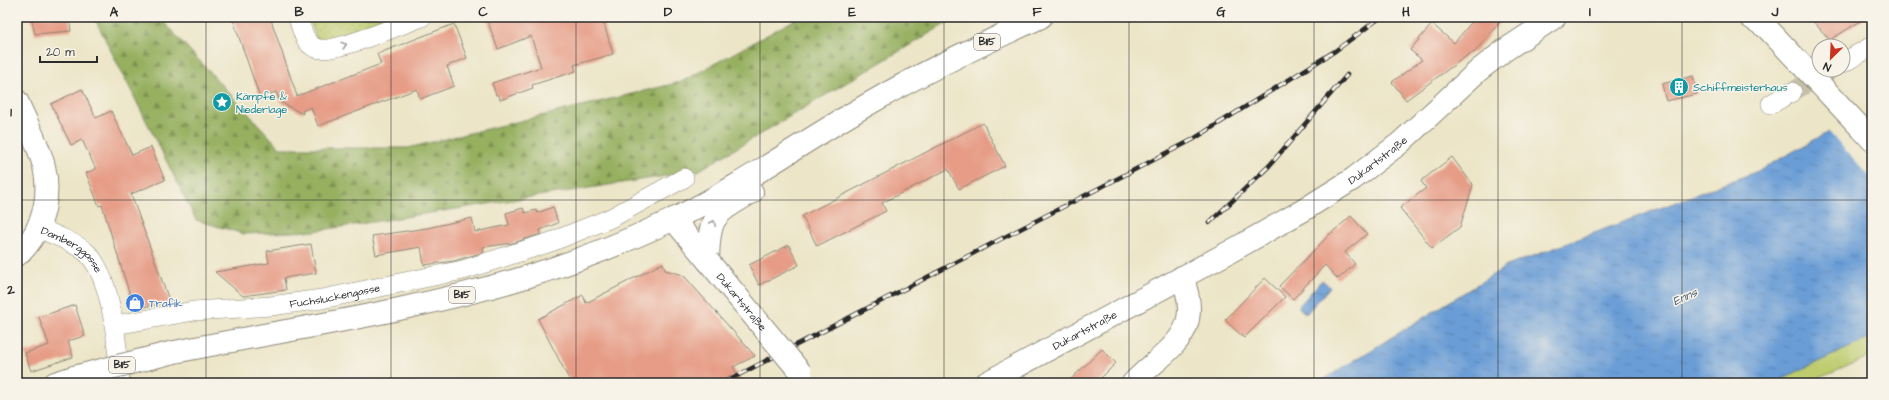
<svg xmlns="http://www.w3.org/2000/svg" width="1889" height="400" font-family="'Architects Daughter',sans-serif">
<defs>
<pattern id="industrial-furrows" width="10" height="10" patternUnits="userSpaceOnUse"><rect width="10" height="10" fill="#d2bfc0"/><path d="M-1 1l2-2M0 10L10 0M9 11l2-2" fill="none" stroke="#b4a4a5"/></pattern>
<pattern id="forest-firs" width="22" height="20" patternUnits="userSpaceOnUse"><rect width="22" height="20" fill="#96b061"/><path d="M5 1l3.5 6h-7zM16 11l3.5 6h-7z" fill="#7b8f50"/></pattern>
<pattern id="park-dots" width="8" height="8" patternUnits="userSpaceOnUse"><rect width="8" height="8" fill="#becc6e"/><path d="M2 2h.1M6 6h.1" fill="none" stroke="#a3af5f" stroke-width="1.8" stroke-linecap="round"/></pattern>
<pattern id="water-ripples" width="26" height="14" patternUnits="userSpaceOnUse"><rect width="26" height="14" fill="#6a9dd6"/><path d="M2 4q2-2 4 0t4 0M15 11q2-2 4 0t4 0" fill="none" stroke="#5780ae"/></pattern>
</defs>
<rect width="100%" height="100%" fill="#f7f3e8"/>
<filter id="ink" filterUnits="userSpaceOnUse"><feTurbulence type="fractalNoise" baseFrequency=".025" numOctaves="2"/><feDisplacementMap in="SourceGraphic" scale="8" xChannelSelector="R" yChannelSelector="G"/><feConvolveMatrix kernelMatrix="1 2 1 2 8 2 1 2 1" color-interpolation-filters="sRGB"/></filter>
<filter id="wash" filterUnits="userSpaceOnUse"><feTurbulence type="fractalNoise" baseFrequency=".012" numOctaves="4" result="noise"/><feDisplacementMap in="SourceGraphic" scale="16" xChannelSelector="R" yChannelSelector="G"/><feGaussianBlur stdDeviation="0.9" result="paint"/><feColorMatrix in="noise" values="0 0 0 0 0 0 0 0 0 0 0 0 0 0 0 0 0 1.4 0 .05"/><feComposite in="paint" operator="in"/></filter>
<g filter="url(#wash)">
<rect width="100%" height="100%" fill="#ece5c7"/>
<path fill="url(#industrial-furrows)" d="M17 142 20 150 25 185 24 197 17 215Z"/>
<path fill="#becc6e" stroke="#747c4c" d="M1872 337V355L1832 373 1809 381 1772 383Z"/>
<path fill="url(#forest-firs)" stroke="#606e46" d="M94 17H159L280 148H408L681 82 800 17H957L698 171 315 231 244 234 196 220Z"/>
<path fill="url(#park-dots)" stroke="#747c4c" d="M309 17H387L318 43Z"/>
<path fill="url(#water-ripples)" stroke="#4a6480" d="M1872 108V337L1772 383H1318L1507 266 1758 171Z
M1322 280 1330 287 1306 314 1298 307Z"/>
<path fill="#ece5c7" d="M1872 106V179L1827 130Z"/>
<g id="blocks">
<path fill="#e69c86" d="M31 17H69L71 31 35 34Z
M232 17H270L297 96 381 64 377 54 454 24 467 58 447 66 454 86 420 99 417 89 318 126 311 107 302 111 303 114 280 102 276 92 260 98Z
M486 17H602L613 54 574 65 576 71 532 85 533 88 500 100 499 95H496L492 83 541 67 531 36 498 49Z
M1476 17H1504L1474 53 1472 52 1406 100 1392 82 1422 60 1410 50 1432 24 1454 43Z
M1809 17H1867L1830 40Z
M1693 76 1697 94 1666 101 1662 84Z
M82 89 96 118 111 111 132 155 151 147 165 180 131 194 170 303 134 308 102 205 99 206 86 173 96 169 82 140 71 145 51 104Z
M983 123 1005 166 959 189 948 169 882 203 886 211 817 246 802 216Z
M1452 157 1473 185 1460 227 1432 248 1400 208 1426 188 1421 181Z
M553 207 558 223 540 230 541 234 513 243 483 247 484 252 454 261 424 265 421 247 376 255 372 236 427 228 472 218 475 232 509 225 506 213 523 208 525 213 536 210 537 213Z
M1351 216 1367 234 1345 252 1355 264 1338 279 1325 265 1293 299 1279 286 1329 235Z
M311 244 316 273 284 278 286 290 243 296 215 272 269 263 267 251Z
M789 245 799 265 759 285 749 265Z
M663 263 665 270 680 274 685 277 755 356 733 367 742 383H571L538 319 583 295 586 303Z
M1265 278 1285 297 1244 338 1225 320Z
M75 305 85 336 68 341 73 357 31 371 25 353 49 345 39 317Z
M1102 349 1116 363 1096 383H1067Z"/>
</g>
</g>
<g filter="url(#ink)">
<use href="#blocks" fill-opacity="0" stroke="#8c8879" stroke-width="1"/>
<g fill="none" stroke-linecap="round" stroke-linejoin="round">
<path stroke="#c5c0a8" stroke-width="19" stroke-dasharray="19 10" stroke-linecap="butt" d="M1792 92 1830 70"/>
<g stroke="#8c8879" stroke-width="20">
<g id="minor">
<path d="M298 17C301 27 304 44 316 48 332 55 402 24 422 17"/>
<path d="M1843 63 1872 46"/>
<path d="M1771 104 1792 92"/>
<path id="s1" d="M38 228C53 234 76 243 87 253 112 277 118 350 120 383"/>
<path id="s2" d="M115 325 194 311 271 306 322 299 463 270 551 242 611 218 684 178"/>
</g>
</g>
<g stroke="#8c8879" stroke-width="24">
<path id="tertiary" d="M17 101C35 143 57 172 41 220 36 233 28 247 17 255
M1133 383C1168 347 1205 335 1182 277"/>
</g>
<g stroke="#8c8879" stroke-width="24">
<g id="secondary">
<path d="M1750 17 1767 28"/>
<path d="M1862 129 1872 140"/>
<path d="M673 219 708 261"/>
<path id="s3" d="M986 383 1233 250 1302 211 1353 179 1400 143 1479 70 1505 50 1555 17"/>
</g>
</g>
<g stroke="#8c8879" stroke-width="24">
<path id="primary" d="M708 261C709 214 714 215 752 192
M170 353C289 329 410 312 526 277 576 262 625 242 672 220 742 186 805 140 872 102 927 70 984 43 1041 17
M55 383 74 377"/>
</g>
<use href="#minor" stroke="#fff" stroke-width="19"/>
<use href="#tertiary" stroke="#fff" stroke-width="22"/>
<use href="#secondary" stroke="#fff" stroke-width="22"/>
<use href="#primary" stroke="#fff" stroke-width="22"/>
<g stroke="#2b2b2b" stroke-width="4.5">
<path id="rail" d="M1209 223 1269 166 1347 75
M723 383 1192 140 1335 51 1381 17"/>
</g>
<use href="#rail" stroke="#f7f3e8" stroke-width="3" stroke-dasharray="9" stroke-linecap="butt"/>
<g stroke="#8c8879" stroke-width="24" stroke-linecap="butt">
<g id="secondary-bridge">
<path d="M1767 28 1862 129"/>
<path id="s4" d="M708 261 801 373"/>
</g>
</g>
<g stroke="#8c8879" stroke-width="24" stroke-linecap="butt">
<path id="primary-bridge" d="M74 377 170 353"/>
</g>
<use href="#secondary-bridge" stroke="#fff" stroke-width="22"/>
<use href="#primary-bridge" stroke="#fff" stroke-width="22"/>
</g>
<defs><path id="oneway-chevron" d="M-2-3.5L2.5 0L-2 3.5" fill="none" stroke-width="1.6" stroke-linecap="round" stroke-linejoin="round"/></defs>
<g stroke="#a0a0a0">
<use href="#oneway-chevron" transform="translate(344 45) rotate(-18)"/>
<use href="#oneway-chevron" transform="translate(713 223) rotate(-64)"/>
</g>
</g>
<path fill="none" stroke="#2b2b2b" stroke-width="1" stroke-opacity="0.55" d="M206 17V383M391 17V383M576 17V383M760 17V383M944 17V383M1129 17V383M1314 17V383M1498 17V383M1682 17V383M17 200H1872"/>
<defs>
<g id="building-disc" transform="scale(1)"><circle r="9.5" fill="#0f9aa8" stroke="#f7f3e8"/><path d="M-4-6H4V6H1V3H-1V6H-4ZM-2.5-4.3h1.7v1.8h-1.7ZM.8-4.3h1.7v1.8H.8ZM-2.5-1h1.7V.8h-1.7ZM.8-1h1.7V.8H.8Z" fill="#fff"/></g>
<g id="sight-disc" transform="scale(1)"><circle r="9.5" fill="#0f9aa8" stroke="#f7f3e8"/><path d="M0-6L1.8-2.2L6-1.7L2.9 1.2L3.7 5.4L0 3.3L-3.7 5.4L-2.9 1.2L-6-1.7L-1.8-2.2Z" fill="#fff"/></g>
<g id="shop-disc" transform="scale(1)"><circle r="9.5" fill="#3f7fe0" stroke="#f7f3e8"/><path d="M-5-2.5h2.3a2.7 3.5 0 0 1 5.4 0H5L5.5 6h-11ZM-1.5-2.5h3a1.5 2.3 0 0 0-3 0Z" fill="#fff"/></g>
</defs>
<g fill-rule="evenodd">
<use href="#building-disc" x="1679" y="87"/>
<use href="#sight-disc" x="222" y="102"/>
<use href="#shop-disc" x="135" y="303"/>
</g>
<g text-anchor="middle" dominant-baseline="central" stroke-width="3" stroke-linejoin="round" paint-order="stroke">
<g fill="#f7f3e8" stroke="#686764" stroke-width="1">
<rect x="974" y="34" width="26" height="16" rx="3"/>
<rect x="449" y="287" width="26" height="16" rx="3"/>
<rect x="109" y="357" width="26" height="16" rx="3"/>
</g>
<g font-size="10" font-weight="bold" fill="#2b2b2b">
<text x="987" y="42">B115</text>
<text x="462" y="295">B115</text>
<text x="122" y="365">B115</text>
</g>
<g font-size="11" fill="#0d838f" stroke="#f7f3e8" text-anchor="start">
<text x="1693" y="87">Schiffmeisterhaus</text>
<text x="236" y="96">Kämpfe &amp;<tspan x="236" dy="13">Niederlage</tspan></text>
</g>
<g font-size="11" fill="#2b2b2b" stroke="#f7f3e8">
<text stroke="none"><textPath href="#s3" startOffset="451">Dukartstraße</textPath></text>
<text stroke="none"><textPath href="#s1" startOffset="41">Damberggasse</textPath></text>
<text stroke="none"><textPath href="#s2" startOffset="222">Fuchsluckengasse</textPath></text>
<text stroke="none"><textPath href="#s4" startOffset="53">Dukartstraße</textPath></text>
<text stroke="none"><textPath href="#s3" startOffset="112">Dukartstraße</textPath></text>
</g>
<g font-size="11" fill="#366cbe" stroke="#f7f3e8" text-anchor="start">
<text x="149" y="303">Trafik</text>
</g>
<g font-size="12" font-style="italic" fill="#44596f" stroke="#f7f3e8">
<text transform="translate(1685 297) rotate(-25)">Enns</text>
</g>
</g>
<rect width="1889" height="400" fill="none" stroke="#f7f3e8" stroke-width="44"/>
<g transform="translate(1831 58) rotate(204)"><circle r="19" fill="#f7f3e8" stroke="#a5a39c"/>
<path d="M0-3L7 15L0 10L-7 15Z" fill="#c8321e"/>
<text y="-6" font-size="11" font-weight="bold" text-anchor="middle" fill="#2b2b2b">N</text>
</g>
<path d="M40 56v6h57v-6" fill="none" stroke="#2b2b2b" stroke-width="2"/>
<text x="46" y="56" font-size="12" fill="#2b2b2b" stroke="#f7f3e8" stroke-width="3" paint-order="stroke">20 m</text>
<rect x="22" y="22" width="1845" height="356" fill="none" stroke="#2b2b2b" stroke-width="1.5"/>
<g font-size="13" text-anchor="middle" font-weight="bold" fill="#2b2b2b">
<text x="114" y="16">A</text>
<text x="299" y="16">B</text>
<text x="483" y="16">C</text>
<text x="668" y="16">D</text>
<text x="852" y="16">E</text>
<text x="1037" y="16">F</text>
<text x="1221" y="16">G</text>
<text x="1406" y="16">H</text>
<text x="1590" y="16">I</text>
<text x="1775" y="16">J</text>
<text x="11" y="116">1</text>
<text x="11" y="294">2</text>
</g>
</svg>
